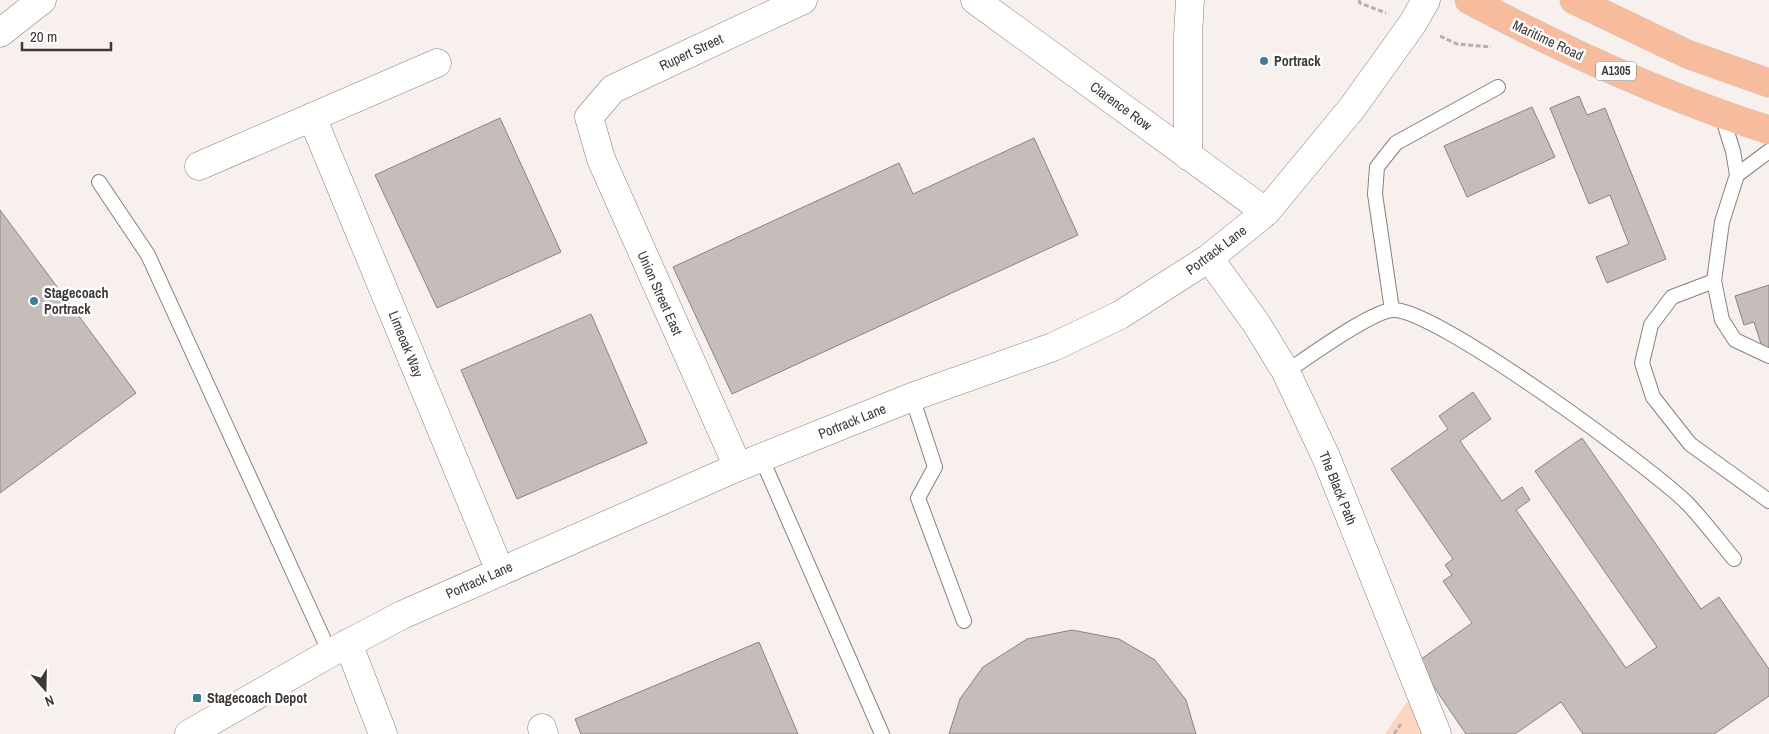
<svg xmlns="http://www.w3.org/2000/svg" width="1769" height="734" font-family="'Archivo Narrow',sans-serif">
<rect width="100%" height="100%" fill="#f8f0ed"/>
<path fill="#fdd5c3" d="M1409 699 1425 734H1385Z"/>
<path fill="#c5bdba" stroke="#8a8380" d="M1579 96 1587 115 1605 108 1666 259 1607 283 1596 257 1629 244 1610 195 1589 204 1550 108Z
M1532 107 1555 157 1467 197 1444 146Z
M500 118 561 252 437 308 375 175Z
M1034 138 1078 235 732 394 673 267 899 163 913 194Z
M0 210 136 393 0 493Z
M1769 285V347L1763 350 1754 322 1744 325 1735 296Z
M591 314 647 443 517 499 461 370Z
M1473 392 1491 419 1460 441 1502 501 1522 487 1530 500 1516 510 1626 668 1657 647 1535 471 1582 438 1701 609 1719 597 1769 669V696L1714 734H1583L1561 702 1515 734H1466L1417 662 1472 623 1443 581 1452 575 1445 565 1453 559 1391 469 1448 429 1439 416Z
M1072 630 1119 639 1155 660 1186 700 1196 734H949L960 699 983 667 1027 639Z
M759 642 798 734H581L575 719Z"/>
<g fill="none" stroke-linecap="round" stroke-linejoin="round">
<g stroke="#87807d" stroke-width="16">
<path id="lane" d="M1721 113 1733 151 1737 175 1722 222 1714 281 1722 320 1735 340 1769 356
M1737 175 1769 151
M99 182 148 255 330 653
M1714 281 1672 297 1651 325 1642 363 1653 397 1690 444 1769 501
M1392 310 1375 194 1377 167 1396 143 1498 87
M1286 372C1307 358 1371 311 1393 310 1435 308 1652 468 1688 504 1704 521 1719 541 1734 559
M912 397 935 467 918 498 964 621
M761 457 882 734"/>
</g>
<g stroke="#87807d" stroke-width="29">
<path id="street" d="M975 0 1266 212
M0 33 42 0
M312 117 500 571
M1188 156V36L1190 0
M199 166 437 63
M1209 258 1256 323 1286 372 1326 457 1437 734
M738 467 601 159 589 117 613 89 803 0
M348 643 383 734
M542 728 544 734
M189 734 330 653 402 615 738 467 912 397 1053 347 1120 315 1209 258 1266 212 1352 108 1413 23 1426 0"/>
</g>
<g stroke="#d0cfcf" stroke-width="29">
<path id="primary" d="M1469 0C1565 51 1665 97 1769 130
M1574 0 1687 54 1769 83"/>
</g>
<path stroke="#b6b0ad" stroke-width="3" stroke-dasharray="5 2.5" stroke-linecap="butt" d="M1359 0 1360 3 1386 13
M1440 36 1457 44 1491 47
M1394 734 1401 724"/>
<use href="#lane" stroke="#fff" stroke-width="14"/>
<use href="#street" stroke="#fff" stroke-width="28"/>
<use href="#primary" stroke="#f7bb9e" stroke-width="28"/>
</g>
<g fill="#407c94" stroke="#fff" stroke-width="2">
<circle cx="1264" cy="61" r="5"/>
<circle cx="34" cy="301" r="5"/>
<rect x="192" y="693" width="10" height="10" rx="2.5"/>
</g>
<g text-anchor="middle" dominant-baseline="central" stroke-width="5" stroke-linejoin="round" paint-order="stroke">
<rect fill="#fff" stroke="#767473" stroke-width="1" x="1596" y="61.5" width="40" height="19" rx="4"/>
<g font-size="12" font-weight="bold" fill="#3c3937">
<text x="1616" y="71">A1305</text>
</g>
<g font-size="14" fill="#3c3937" stroke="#fff">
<text transform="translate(1548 40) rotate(25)">Maritime Road</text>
<text transform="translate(691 52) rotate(-25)">Rupert Street</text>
<text transform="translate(1121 106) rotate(36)">Clarence Row</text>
<text transform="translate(1216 250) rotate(-37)">Portrack Lane</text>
<text transform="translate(660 293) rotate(66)">Union Street East</text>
<text transform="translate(406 344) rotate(68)">Limeoak Way</text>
<text transform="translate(852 421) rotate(-22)">Portrack Lane</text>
<text transform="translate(1338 488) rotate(68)">The Black Path</text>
<text transform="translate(479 580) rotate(-24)">Portrack Lane</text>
</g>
<g font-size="14" font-weight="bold" fill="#3c3937" stroke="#fff" text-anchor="start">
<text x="1274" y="61">Portrack</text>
<text x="44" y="293">Stagecoach<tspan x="44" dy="16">Portrack</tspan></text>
<text x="207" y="698">Stagecoach Depot</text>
</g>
</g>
<g transform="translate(45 689) rotate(160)" stroke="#ffffff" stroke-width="4" paint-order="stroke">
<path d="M0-4L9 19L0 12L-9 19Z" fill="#3c3937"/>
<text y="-8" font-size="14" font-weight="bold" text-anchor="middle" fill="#3c3937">N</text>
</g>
<path d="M22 42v8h89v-8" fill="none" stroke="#3c3937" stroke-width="2.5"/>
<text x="30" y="42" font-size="15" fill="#3c3937" stroke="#ffffff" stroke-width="4" paint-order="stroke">20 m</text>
</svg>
